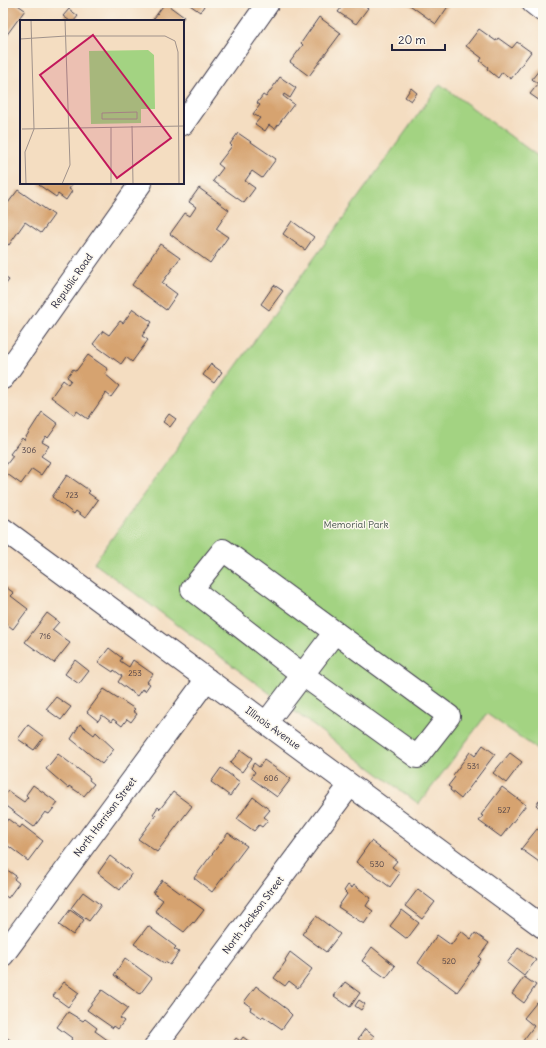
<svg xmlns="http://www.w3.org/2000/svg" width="546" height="1048" font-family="Delius,sans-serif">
<rect width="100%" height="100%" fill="#fbf7ec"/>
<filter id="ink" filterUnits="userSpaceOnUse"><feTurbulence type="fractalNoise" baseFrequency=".025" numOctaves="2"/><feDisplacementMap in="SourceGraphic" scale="8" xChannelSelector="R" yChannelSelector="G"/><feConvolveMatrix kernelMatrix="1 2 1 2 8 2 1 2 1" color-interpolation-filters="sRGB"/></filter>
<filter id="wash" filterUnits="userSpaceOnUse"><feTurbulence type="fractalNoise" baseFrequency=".012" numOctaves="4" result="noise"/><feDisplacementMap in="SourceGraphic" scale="16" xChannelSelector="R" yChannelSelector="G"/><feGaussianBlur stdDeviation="0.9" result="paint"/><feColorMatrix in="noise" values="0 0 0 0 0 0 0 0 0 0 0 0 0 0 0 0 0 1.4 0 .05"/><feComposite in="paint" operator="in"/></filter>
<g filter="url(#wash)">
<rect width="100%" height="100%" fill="#f4ddc1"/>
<path fill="#a3d382" stroke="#627a5e" d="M440 84 543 160V753L487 714 419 804 94 563Z"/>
<g id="blocks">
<path fill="#d6a36f" d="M3 3H15L25 10 3 40Z
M165 3 184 17 181 21H152Z
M187 3H206L200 12Z
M345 3H361L368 8 356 24 338 12Z
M407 3H446L449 5 436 24Z
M69 9 78 16 74 21H70L63 16Z
M319 17 341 33 309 76 290 62 303 45 301 43Z
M479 29 496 41 498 38 512 48 517 42 531 52 511 79 502 72 498 78 487 69 488 67 480 61 482 58 466 46Z
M543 65V103L530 94 538 84 532 79Z
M280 77 296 88 290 98 284 94 283 96 294 104 275 129 269 125 265 131 255 124 260 118 253 114 260 105 257 103 263 95 266 97Z
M411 88 417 93 411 101 405 97Z
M238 133 276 159 262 178 252 171 245 181 255 188 244 203 213 181 223 168 218 164 232 146 230 144Z
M40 183H73L69 189 72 191 66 200 58 194 56 197 39 185Z
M199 188 229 210 216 229 228 237 210 263 170 234 185 213 190 216 196 207 189 202Z
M18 190 54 215 41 233 25 222 9 245 3 241V199L8 203Z
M292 221 314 237 305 250 283 234Z
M160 244 180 258 162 283 177 294 166 310 132 285Z
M3 276 9 280 3 288Z
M274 285 283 291 269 310 261 304Z
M133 309 152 322 142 336 148 340 132 362 126 357 121 364 93 344 103 331 109 335 120 321 123 323Z
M88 355 108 369 105 374 119 386 111 397 106 393 88 419 77 411 75 415 51 397 63 380 68 384 71 380 67 377 73 369 76 371Z
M211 364 222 372 214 383 203 375Z
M42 412 58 424 48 438 46 436 42 442 49 446 41 456 50 462 41 475 32 469 21 484 3 471V469L13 456 10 454 22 438 24 440Z
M169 414 176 419 170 427 163 422Z
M67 475 90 491 88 493 98 500 85 518 76 511 74 514 52 497Z
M3 585 14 593 11 596 28 609 13 629 3 621Z
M47 613 59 622 52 630 70 643 54 663 25 642Z
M109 648 122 658 120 661 129 667 133 660 153 674 147 682 150 684 145 691 142 689 137 696 118 682 122 676 114 670 113 672 98 662Z
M75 660 89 671 79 684 65 674Z
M104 689 135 709 133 711 137 714 131 722 127 719 122 726 113 719 111 722 102 715 98 721 87 712Z
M56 697 71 707 61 720 46 709Z
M80 724 94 735 96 732 114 749 102 764 71 739Z
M28 725 44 737 34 750 18 739Z
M483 745 495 754 461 799 450 790 451 788 448 786 455 777 453 775 470 752 475 756Z
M241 750 252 758 242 772 230 763Z
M510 753 522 762 506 783 493 773Z
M58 754 90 778 89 780 94 784 84 796 69 786 68 788 46 769Z
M264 760 291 779 277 797 251 778 255 772 251 768 254 763 259 767Z
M221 768 240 782 230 796 211 782Z
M33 785 58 803 49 814 45 812 34 827 3 804V797L8 791 24 802 28 797 26 795Z
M502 787 526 805 501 837 479 821 483 816 481 815Z
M173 792 192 806 157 852 138 839 156 815 153 814 158 807 160 809Z
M543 796V811L536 805Z
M253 797 270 810 264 817 268 820 262 827 259 825 254 831 237 819Z
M8 819 20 828 22 825 43 841 28 861 3 842V826Z
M537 829 543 833 542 864 521 849Z
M228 833 247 846 212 892 194 878Z
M371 841 397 861 392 867 400 873 390 887 356 862Z
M110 856 132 873 120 890 98 873Z
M3 867 16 876 14 879 19 883 8 898 3 894Z
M162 880 204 910 194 923 193 922 184 932 155 911 163 900 153 893Z
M348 885 352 888 354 885 371 898 366 906 373 911 364 924 338 907 347 894 344 891Z
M418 889 435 902 422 919 405 906Z
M83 892 101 905 89 921 71 908Z
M70 910 84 920 73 935 59 925Z
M402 910 419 923 407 939 390 926Z
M316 916 340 934 326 952 302 934Z
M148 926 176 947 174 949 179 952 170 965 165 962 164 963 134 944Z
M461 931 471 939 475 933 489 943 479 957 481 959 457 992 418 963 437 935 451 945Z
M372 947 395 966 386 978 362 961Z
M518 948 536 960 524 976 507 963Z
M290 952 312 969 298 988 289 981 285 986 274 978 286 961 285 960Z
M125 958 152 978 140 994 114 975Z
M524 977 536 985 524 1003 512 994Z
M64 982 79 993 68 1007 53 996Z
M345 982 360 993 350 1007 334 996Z
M256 986 288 1010V1011L292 1015 282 1029 263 1016 262 1018 250 1010 251 1007 244 1002Z
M102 990 128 1008 120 1018 124 1021 118 1029 114 1026 113 1028 87 1010Z
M359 1000 365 1004 361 1010 355 1006Z
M537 1002 543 1007V1033L542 1032 532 1045H526L522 1042 534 1026 524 1018Z
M68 1012 83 1021 85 1019 97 1028 95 1031 109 1041 106 1045H77L71 1040 72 1038 57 1027Z
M365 1029 374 1036 367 1045 358 1039Z
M6 1037 17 1045H3V1040Z
M243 1037 254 1045H231L236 1038 240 1041Z"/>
</g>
</g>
<g filter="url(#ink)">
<use href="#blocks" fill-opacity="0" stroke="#423e4f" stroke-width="1"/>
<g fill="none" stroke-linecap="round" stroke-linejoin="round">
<g stroke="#423e4f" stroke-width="24">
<path id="minor" d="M533 3 543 11
M183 124 268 3
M3 378 141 183
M3 529 543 927
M223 550 449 716 417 757 303 675 192 589Z
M266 723 335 632
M3 955 207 679
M156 1045 350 785"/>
</g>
<use href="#minor" stroke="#fff" stroke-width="22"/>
</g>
</g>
<g text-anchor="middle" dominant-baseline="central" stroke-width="3" stroke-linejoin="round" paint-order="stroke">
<g font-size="8" fill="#4f4248">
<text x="29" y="450">306</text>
<text x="72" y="495">723</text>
<text x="45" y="636">716</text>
<text x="135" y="673">253</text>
<text x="473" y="766">531</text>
<text x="271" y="778">606</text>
<text x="504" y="810">527</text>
<text x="377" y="864">530</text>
<text x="449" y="961">520</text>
</g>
<g font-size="10" fill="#22223b" stroke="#fbf7ec">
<text transform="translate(72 281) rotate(-55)">Republic Road</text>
<text transform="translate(273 728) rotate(36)">Illinois Avenue</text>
<text transform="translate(105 817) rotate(-53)">North Harrison Street</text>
<text transform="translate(253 915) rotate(-53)">North Jackson Street</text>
</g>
<g font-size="10" fill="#495750" stroke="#fbf7ec">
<text x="356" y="524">Memorial Park</text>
</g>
</g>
<g transform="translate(20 20)">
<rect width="164" height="164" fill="#f4ddc1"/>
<path d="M128 30 134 35 135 89H121V103L71 104 69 31Z" fill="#a3d382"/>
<path fill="none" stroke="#a0928b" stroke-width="1" d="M0 19 46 16H145L155 21 158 32 159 164M117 92V99H82V93ZM112 106 113 164M91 107V164M2 109 164 106M6 164 5 132 14 109 11 0M42 164 50 145 45 0"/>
<path fill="#c2185b" fill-opacity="0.15" stroke="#c2185b" stroke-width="2" d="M73 15 151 118 97 158 20 55Z"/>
<rect width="164" height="164" fill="none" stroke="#22223b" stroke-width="2"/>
</g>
<rect width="546" height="1048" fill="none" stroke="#fbf7ec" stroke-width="16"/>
<path d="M392 44v6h53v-6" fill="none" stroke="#22223b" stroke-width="2"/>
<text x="398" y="44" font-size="12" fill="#22223b" stroke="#fbf7ec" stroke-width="3" paint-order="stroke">20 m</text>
</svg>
